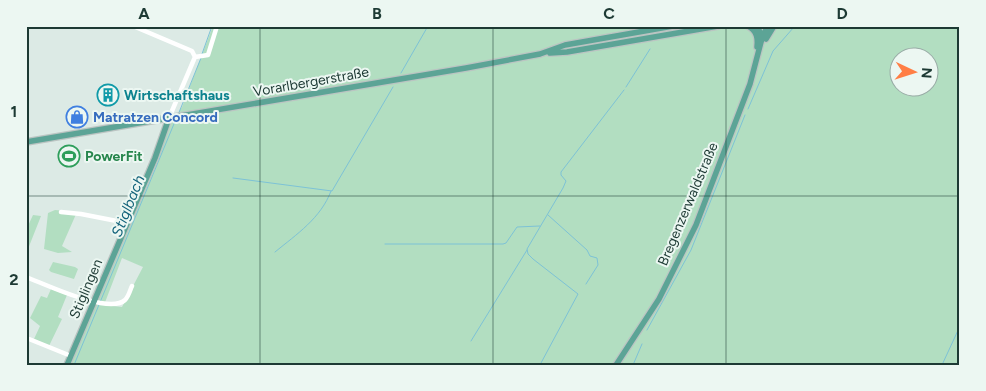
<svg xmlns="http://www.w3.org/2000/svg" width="986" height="391" font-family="Figtree,sans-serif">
<rect width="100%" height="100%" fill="#dceae5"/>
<path fill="#b2dec1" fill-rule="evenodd" d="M213 26H960V365H69L130 225 171 124 182 107ZM898 58H928V88H898ZM122 258 143 267 122 307 104 305Z
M55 210 77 212 62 246 72 252 58 253 44 249 48 213Z
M33 215 41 216 26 254V230Z
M53 262 75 267 78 269 74 279 51 272 49 270Z
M51 289 67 295 58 317 62 319 49 346 34 339 40 326 30 318 41 296 47 298Z"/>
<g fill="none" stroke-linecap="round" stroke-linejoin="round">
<path stroke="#7dc2d6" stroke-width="1" d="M202 54 212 26
M401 73 428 26
M626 87 650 49
M748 109 773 51 794 27
M178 115 201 58
M233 178 332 191 393 87
M548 215 587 250 590 256 597 258 598 265 586 284
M385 244H503L506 243 517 227 540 226
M275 252C297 234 321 218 331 191
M647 330 691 250 745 115
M471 341 527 250
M541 363 578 294 533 259 528 254 527 249 563 188 566 181 561 175V172L624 90
M74 365 176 119
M633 365 642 344
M942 365 960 326"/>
<g stroke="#bbc4c2" stroke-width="8">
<path id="major" d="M748 26C757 31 758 38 757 47
M757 27 760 32 761 41
M766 39 774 26
M550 53 567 52 718 26
M26 142 466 68 540 54 565 45 673 26
M67 365 155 158 169 118
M616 365 659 299 696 225 750 84 761 42 767 27"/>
</g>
<path stroke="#fff" stroke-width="4.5" d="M133 26 192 51 195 57
M195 57 208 55 217 26
M169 118 195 57
M61 212 81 214 127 223
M26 277C45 284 109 315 125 300 129 296 130 290 132 286
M29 339 71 356"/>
<use href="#major" stroke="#5ca496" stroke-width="5.5"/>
</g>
<path fill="none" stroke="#1d3a34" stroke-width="1" stroke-opacity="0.55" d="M260 26V365M493 26V365M726 26V365M26 196H960"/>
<defs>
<g id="building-ring" transform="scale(1.125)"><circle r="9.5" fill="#ecf7f2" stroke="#0f9aa8" stroke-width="1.5"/><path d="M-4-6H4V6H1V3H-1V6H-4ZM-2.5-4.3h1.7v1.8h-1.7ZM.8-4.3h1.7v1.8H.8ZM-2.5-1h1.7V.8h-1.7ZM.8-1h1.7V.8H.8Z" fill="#0f9aa8"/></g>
<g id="shop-ring" transform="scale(1.125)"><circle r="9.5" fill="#ecf7f2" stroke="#3f7fe0" stroke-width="1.5"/><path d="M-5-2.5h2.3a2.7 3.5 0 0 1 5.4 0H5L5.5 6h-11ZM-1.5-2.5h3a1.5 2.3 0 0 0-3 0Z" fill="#3f7fe0"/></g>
<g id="stadium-ring" transform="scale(1.125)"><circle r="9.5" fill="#ecf7f2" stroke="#2e9e5b" stroke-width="1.5"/><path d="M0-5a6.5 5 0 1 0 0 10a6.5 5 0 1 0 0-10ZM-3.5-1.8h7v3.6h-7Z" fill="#2e9e5b"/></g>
</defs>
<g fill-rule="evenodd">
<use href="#building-ring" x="108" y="95"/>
<use href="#shop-ring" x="77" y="117"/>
<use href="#stadium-ring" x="69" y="156"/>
</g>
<g text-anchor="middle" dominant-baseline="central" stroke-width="4" stroke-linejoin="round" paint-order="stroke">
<g font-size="14" fill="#1d3a34" stroke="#ecf7f2">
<text transform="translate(311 82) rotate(-10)">Vorarlbergerstraße</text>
<text transform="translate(688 204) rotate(-67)">Bregenzerwaldstraße</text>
<text transform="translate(86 289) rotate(-67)">Stiglingen</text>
</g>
<g font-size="14" font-weight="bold" fill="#0d838f" stroke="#ecf7f2" text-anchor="start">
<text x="124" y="95">Wirtschaftshaus</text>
</g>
<g font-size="14" font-weight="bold" fill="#366cbe" stroke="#ecf7f2" text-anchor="start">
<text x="93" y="117">Matratzen Concord</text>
</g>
<g font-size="14" font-weight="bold" fill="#27864d" stroke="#ecf7f2" text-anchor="start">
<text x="85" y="156">PowerFit</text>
</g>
<g font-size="15" font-style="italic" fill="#13637a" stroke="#ecf7f2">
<text transform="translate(128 206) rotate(-68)">Stiglbach</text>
</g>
</g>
<rect width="986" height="391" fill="none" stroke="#ecf7f2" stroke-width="55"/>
<g transform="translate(914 72) rotate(94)"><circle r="24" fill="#ecf7f2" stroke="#99aba6"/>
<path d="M0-4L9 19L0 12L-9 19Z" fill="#ff7e45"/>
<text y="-8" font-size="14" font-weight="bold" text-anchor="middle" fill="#1d3a34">N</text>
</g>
<rect x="28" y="28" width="930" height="336" fill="none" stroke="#1d3a34" stroke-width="2"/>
<g font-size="16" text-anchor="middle" font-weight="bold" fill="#1d3a34">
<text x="144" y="19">A</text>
<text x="377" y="19">B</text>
<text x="609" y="19">C</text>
<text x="842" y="19">D</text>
<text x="14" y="117">1</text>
<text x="14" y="285">2</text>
</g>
</svg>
